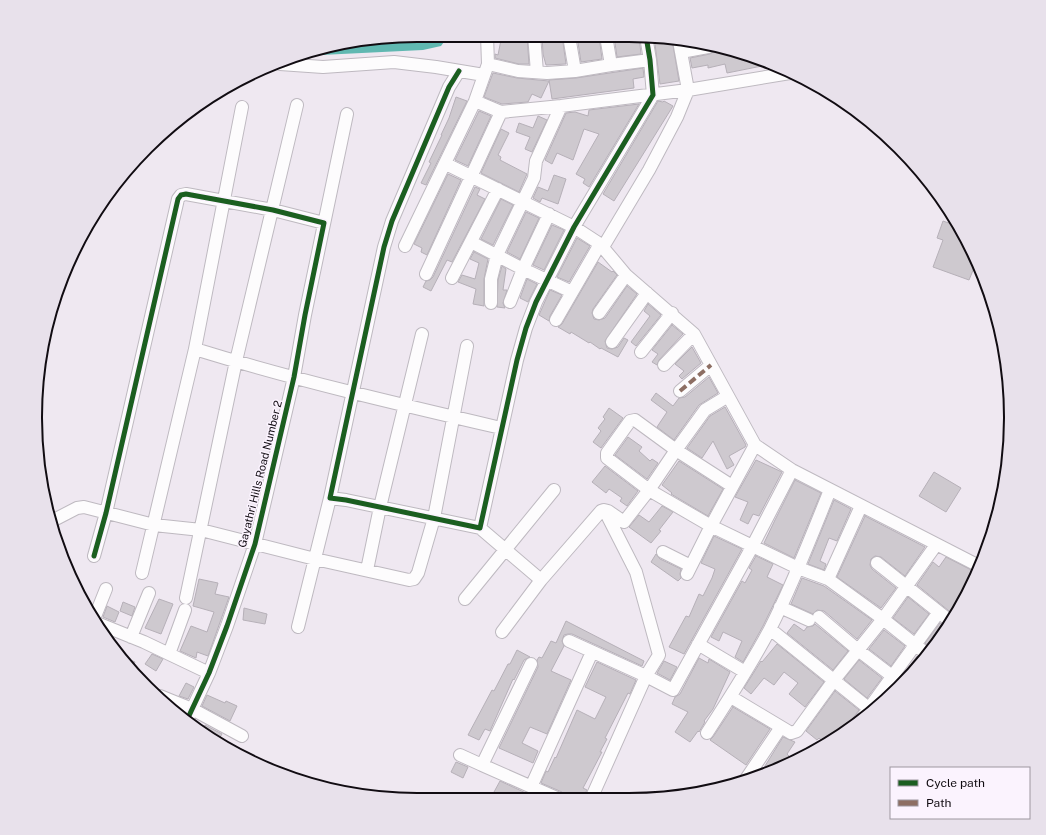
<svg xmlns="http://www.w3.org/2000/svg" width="1046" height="835" font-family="'Public Sans',sans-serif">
<rect width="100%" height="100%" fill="#efe8f1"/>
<path fill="#60b8b1" d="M417 35H449L441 46 423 50 321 55 304 54 319 48Z"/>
<path fill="#cec9cf" stroke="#b6b0b8" d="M502 35H527L529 64H519L495 58V54L498 55Z
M542 35H562L566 64 546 65 543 54Z
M577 36H599L602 59 581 62Z
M614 36H639L641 54 617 57Z
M654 36 672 39 679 81 660 84Z
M715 48 752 55 772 64 727 73 725 64 708 68V65L692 68 690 58 710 54 713 52Z
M643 68 644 77 633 79 634 88 552 99 549 80 576 78Z
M493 73 517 78 549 81 541 98 532 94 528 102 502 104 484 97Z
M456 97 467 101 426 185 421 183 431 163 429 162 442 135H441L449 118Z
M658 101 663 102 664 101 673 106 614 201 603 194Z
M639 104 589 187 583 183 585 179 576 174 599 134 584 129 573 160 557 153 552 164 545 160 566 113 575 112 588 116 589 110Z
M479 111 491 116 468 166 455 160Z
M538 116 547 120 532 152 525 149 530 137 516 132 519 123 533 128Z
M501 129 509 133 498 155 501 157 500 160 527 174 519 192 481 173Z
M448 174 461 180 427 255 421 252 422 248 414 244Z
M554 175 566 179 558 204 542 198 540 202 533 198 538 187 548 191Z
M475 187 480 189 477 195 485 199 452 262 447 260 431 291 423 287 426 281 430 280 433 277Z
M501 199 513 205 493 245 481 239Z
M526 212 539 218 520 259 507 252Z
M943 221 960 227 976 263 969 280 933 267 943 240 937 238Z
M552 225 564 230 544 270 533 265Z
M577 238 590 246 569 282 557 277Z
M474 252 488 259 484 279V306L473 304 476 289 458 282 462 275 475 279 479 263 470 259Z
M598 262 612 272 613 271 617 275 593 309 592 313 594 319 599 320 605 318 627 286 637 294 605 341 607 348 612 349 618 347 624 338 628 340 618 357 601 348 600 349 590 342 589 343 571 332 570 334 558 327 562 324Z
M502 266 506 269 503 290H507L503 303 505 308 497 307 498 280Z
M527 279 537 284 528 302 520 298Z
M550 290 562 295 550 316 549 321 539 315Z
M648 304 661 315 636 346 631 342 650 316 644 311Z
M672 325 683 334 659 360 657 365 652 362 658 354 652 350Z
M692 347 701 363 682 379 679 376 684 371 675 364Z
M709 377 718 393 699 405 674 440 657 427 667 412 651 400 656 393 673 406 679 398 685 397Z
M725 407 746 445 745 447 729 456 734 465 727 469 713 441 702 458 687 448 710 416Z
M609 408 623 418 601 448 593 442 601 431 598 428 605 419 603 417Z
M628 437 642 447 639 451 650 461 652 459 658 463 647 479 615 455Z
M756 460 782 472 759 516 753 514 748 524 740 520 748 502 735 497Z
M679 461 723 489 708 516 671 494 672 493 662 485Z
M605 466 638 491 627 506 620 501 622 498 609 489 606 493 592 482Z
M934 472 961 488 946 512 919 496Z
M795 480 821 493 794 558 764 543 775 520Z
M834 500 851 509 837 541 829 538 820 561 826 564 824 570 808 564Z
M662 506 673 512 659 530 661 531 651 543 629 527 639 515 649 522Z
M865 516 925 547 905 576 881 557 875 556 871 559 870 565 872 569 896 588 881 608 837 577Z
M714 536 742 549 684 654 669 647 686 616 689 617 699 594 703 596 712 578 715 569 701 563Z
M656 554 660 559 681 569 680 574 681 578 678 581 651 562Z
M756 556 773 564 767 577 783 585 763 626 743 662 735 657 742 641 723 632 719 641 711 637 742 581 745 583 752 570 749 568Z
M946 557 977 573 971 587 954 615 917 585 933 562 939 567Z
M802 578 824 586 872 620 857 639 824 611 817 610 813 614 791 604Z
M199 579 218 583 215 594 229 597 208 656 197 652 196 658 180 651 191 626 207 632 214 612 193 606Z
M908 597 929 614 914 634 893 618Z
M159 599 173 604 161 634 145 628Z
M123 602 135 607 132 616 120 611Z
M107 606 119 612 115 622 103 617Z
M244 608 267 614 265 624 243 620Z
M566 621 644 661 642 666 572 634H568L564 635 562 641 564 646 551 671 571 680 547 734 530 727 522 743 538 751 533 763 499 748 538 667 537 660 539 657 542 658 551 641 556 643Z
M940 623 946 627 939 636 940 637 933 649 925 643Z
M794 624 804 631 807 627 813 626 815 624 848 651 833 670 787 633Z
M884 630 905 646 891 666 869 649Z
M777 644 824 682 805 707 789 694 798 683 784 672 774 685 764 678 751 694 744 688 761 661 762 662Z
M517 650 530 657 524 660 514 680 513 679 490 731 485 729 479 740 468 735 492 690 494 691 508 664H510Z
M152 654 163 659 156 671 145 664Z
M119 655 135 662 131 671 130 670Z
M917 656 923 660 881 705Z
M699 658 708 663 709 659 730 672 713 709 704 721 705 722 699 732 698 731 690 742 675 732 688 712 672 704 675 697 680 694Z
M859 660 882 678 867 698 844 679Z
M664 661 677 667 670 680 657 673Z
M597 662 636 680 630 694 628 693 605 738 607 739 600 752H602L583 788 587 790 582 799H573L566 796 562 792 541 783 546 771 548 772 555 757 556 758 577 710 595 719 606 697 585 687Z
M186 683 194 687 188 699 179 696Z
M835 691 859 710 842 733 826 744 819 738 817 740 806 731Z
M207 695 225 703 226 701 237 706 230 721 202 706Z
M733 707 770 729 746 765 710 740 713 737Z
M205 725 222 734 217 742 201 732Z
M783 737 795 742 787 754 789 756 785 762 783 761 780 765 760 774Z
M456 762 468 767 463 778 451 772Z
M500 781 528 794 542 800H511L494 792Z"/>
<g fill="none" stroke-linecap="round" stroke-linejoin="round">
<g stroke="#beb9c0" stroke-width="14">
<path id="minor" d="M534 35 537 72
M569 36 575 71
M606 36 611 65
M681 52 708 47
M280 64 323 67 394 62 436 67 484 75
M488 64 518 71 547 73 575 71 611 65 650 60
M459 71 449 87 392 221 384 247 330 498 346 500 480 528 517 360 526 328 536 302 574 227 653 95 650 60 646 36
M475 101 501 112 561 106 688 90 790 73
M446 164 574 227 600 244 626 275 694 334 755 445 792 470 979 566
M471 242 523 269 572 292
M405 246 475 101 488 64 487 35
M603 247 649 170 677 117 688 90 679 41
M426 274 501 112
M452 278 498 189
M510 302 523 269 549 214
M491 303V279L497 255 534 178 536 161 561 106
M599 313 626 275
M556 320 600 244
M612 342 647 293
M195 349C295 380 398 404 501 428
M641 352 672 313
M664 365 694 334
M680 391 711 365
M732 486 676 450 635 420 630 421 607 453V458L649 490 711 526 798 568 828 579 883 619 928 655
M50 522 77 508 84 507 154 525 201 530 315 559 409 580 414 579 418 573 434 518 467 346
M480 528 541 580
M663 552 691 566
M94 556 106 513 178 199 181 195 186 194 273 210 324 223
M877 563 950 621
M367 570 380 507 422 334
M142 573 195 349 242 107
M687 574 711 526 755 445
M828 579 861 506
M186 598 236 361 297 105
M465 599 554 490
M780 607 809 620
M819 617 858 650 892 676
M94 619 106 589
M97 623 144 642 209 673
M298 627 330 498
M770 629 872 711
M502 632 541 580 601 511 604 510 608 511 624 522 649 490 676 450 705 410 728 396
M131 637 149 593
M569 641 646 676 673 690 752 547 792 470
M698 644 745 672
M169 654 185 610
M531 664 482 765 559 799
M160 696 192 709 242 736
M731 697 791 733 797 731 834 680 883 619 936 545
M862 718 939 612
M187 720 209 673 227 626 255 544 294 377 305 315 347 114
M707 733C729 699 751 665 770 629 793 584 811 537 830 490
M460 755 482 765
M746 779 781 727
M531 787 592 652
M591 799 646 676 659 655 636 572 605 511"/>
</g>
<use href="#minor" stroke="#fdfcfd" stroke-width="12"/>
<path stroke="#8d6e63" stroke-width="4" stroke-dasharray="8 4" stroke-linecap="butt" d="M680 391 711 365"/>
<g stroke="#fbf3fe" stroke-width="8">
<path id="cycleway" d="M459 71 449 87 392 221 384 247 330 498 346 500 480 528 517 360 526 328 536 302 574 227 653 95 650 60 646 36
M94 556 106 513 178 199 181 195 186 194 273 210 324 223 305 315 294 377 255 544 227 626 209 673 187 720"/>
</g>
<use href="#cycleway" stroke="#1b5e20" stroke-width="5"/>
</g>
<g text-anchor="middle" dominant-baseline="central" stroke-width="3" stroke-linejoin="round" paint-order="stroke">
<g font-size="11" fill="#110c12" stroke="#fbf3fe">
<text transform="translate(260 474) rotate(-76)">Gayathri Hills Road Number 2</text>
</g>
</g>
<path d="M0 0H1046V835H0ZM417 42H629A375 375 0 0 1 1004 417V418A375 375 0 0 1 629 793H417A375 375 0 0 1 42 418V417A375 375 0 0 1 417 42Z" fill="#e8e1eb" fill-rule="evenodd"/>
<path fill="none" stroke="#110c12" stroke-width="2" d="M417 42H629A375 375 0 0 1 1004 417V418A375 375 0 0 1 629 793H417A375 375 0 0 1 42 418V417A375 375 0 0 1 417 42Z"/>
<rect x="890" y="767" width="140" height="52" fill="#fbf3fe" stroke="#9d97a0"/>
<rect x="898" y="780" width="20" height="6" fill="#1b5e20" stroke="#9d97a0"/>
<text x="926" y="787" font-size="12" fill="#110c12">Cycle path</text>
<rect x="898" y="800" width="20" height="6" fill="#8d6e63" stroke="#9d97a0"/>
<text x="926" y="807" font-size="12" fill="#110c12">Path</text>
</svg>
